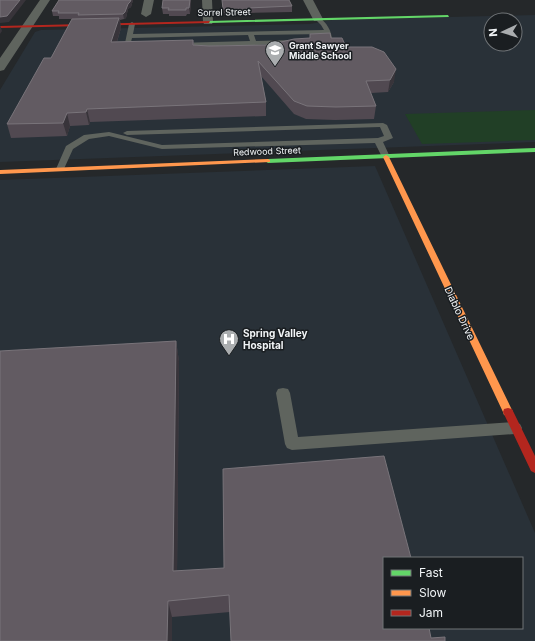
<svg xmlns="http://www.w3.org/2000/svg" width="535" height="641" font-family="Inter,sans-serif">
<rect width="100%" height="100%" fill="#25282a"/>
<path fill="#293138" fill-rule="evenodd" d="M535 15V142L0 162V90L35 32 41 30 310 24 332 20ZM491 20H515V44H491Z
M375 166 535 533V641H0V180ZM384 558H522V628H384Z"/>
<path fill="#213f26" d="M535 110V140L422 144 405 114Z"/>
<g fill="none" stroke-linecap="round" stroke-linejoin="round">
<path fill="#5f645e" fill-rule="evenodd" d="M318 17C327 22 332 32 332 40L319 42V40L327 38 325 34 254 35 256 41 294 40 297 42 294 44 177 47 174 45 177 43 250 41 248 35 132 38 131 42 145 45 146 46C140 50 130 47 125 43L129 24 132 22 135 24 133 34 324 30 321 25 315 19Z
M383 123 387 125 393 138 383 142 390 157 386 160 382 157 375 143 162 149 109 136 89 139 73 149 63 171H57L56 169 66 146 84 135 109 132 162 145 378 138 384 136 380 127 127 135 123 133 127 131Z
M283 388 288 389 290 393 298 437 515 422 520 424 522 428 520 432 515 434 292 450 287 448 285 444 276 393 278 389Z"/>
<path fill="#5f645e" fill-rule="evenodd" d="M40 0H50L4 70 0 71V58Z
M144 0H154L151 14 146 17 141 14Z
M202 0H212L213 22 212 24H204L203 22Z
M303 0H313L323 19 322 21H314Z"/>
<path fill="#63d668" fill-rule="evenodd" d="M448 15 449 17 209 23 207 22 209 21Z
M535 148V152L268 163 265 161 268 159Z"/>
<path fill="#ff974d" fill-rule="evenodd" d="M386 155 389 157 513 412 512 415 508 416 504 415 503 412 383 157Z
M268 159 270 160V162L0 174V170Z"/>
<path fill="#b3261e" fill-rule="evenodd" d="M210 21 209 23 0 28V26Z
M508 408 512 409 535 456V473L531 471 503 412 504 409Z"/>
</g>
<path fill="#514951" d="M59 0H133L131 7 128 9 126 18 124 19 120 20 121 28 117 42 193 40 194 45 209 46 268 45 310 38V34L331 38 346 47 394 82 388 92 371 93 376 106 374 119 335 120 306 119 294 114 261 76 266 102V116L90 122 89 125 70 126 67 136 11 138 7 124 51 58 79 19H59V16H53L52 11Z
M191 0 190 14H187L186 16H169V14H163L162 8Z
M222 0H289L292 6V12L248 13V15H224Z
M176 341 179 361 177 571 431 638 230 612 172 617 0 641Z"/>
<path fill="#38343a" d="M20 0H26L9 22 0 23V17Z
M131 0H133L131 7 128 9 126 18 124 19 123 14 128 4Z
M190 0H191L190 14 189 8Z
M119 18 121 28 113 54 111 42Z
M0 25 2 31 0 34Z
M396 69 394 82 388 92 390 80Z
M87 109 90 122 89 125 86 112Z
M67 113 70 126 67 136 63 123Z
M176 341 179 361 177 589 173 571Z
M168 601 172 617V641H167Z"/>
<path fill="#625b62" stroke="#79747a" d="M0 0H20L7 16 0 17Z
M59 0H131L130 2 128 4 125 12 123 14 78 15 79 13H58L59 11H52Z
M163 0H190L189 8H186V10H168L169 8H162Z
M222 0H289L292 6 248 8V10L223 9Z
M119 18 111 42 193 40V45L209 46 268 45 294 39 310 38V34L330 33 331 38H342L346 47H372L384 52 396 69 390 80 366 81 376 106 336 107 307 106 294 101 258 61 266 102 87 109 86 112 67 113 63 123 7 124 44 58H51L72 19Z
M176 341 173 571 224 568 223 469 384 456 411 558H384V628H429L431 638 445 637V641H231L229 595 168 601 167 641H0V351Z"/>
<defs>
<g id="school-pin" transform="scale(1)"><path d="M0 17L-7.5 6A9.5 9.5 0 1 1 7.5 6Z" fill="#aaadaf" stroke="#1a1e21"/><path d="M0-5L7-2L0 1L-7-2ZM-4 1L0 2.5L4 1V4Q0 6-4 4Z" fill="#fff"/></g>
<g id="hospital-pin" transform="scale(1)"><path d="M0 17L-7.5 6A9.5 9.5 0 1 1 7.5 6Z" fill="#aaadaf" stroke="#1a1e21"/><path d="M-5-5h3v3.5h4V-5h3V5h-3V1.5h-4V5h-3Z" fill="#fff"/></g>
</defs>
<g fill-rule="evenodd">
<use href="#school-pin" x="275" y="50"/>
<use href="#hospital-pin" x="229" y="339"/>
</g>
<g text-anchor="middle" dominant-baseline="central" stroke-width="3" stroke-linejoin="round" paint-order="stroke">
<g font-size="9" fill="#f2f5f7" stroke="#1a1e21">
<text transform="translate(224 12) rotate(-1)">Sorrel Street</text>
<text transform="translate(267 151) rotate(-2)">Redwood Street</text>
</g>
<g font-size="9" font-weight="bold" fill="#f2f5f7" stroke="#1a1e21" text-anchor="start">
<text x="289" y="45">Grant Sawyer<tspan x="289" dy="10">Middle School</tspan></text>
</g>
<g font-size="10" fill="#f2f5f7" stroke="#1a1e21">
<text transform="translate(460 313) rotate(65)">Diablo Drive</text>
</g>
<g font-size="10" font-weight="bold" fill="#f2f5f7" stroke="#1a1e21" text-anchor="start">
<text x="243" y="333">Spring Valley<tspan x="243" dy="12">Hospital</tspan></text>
</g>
</g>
<rect x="383" y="557" width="140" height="72" fill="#1a1e21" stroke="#707477"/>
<rect x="391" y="570" width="20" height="6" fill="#63d668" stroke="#707477"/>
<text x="419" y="577" font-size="12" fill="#f2f5f7">Fast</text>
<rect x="391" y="590" width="20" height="6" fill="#ff974d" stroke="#707477"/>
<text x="419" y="597" font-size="12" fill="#f2f5f7">Slow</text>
<rect x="391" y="610" width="20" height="6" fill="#b3261e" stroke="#707477"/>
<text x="419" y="617" font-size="12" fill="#f2f5f7">Jam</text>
<g transform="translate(503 32) rotate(266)"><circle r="19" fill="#1a1e21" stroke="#707477"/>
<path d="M0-3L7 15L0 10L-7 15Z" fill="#aaadaf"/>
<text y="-6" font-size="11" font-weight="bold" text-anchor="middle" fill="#f2f5f7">N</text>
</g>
</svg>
